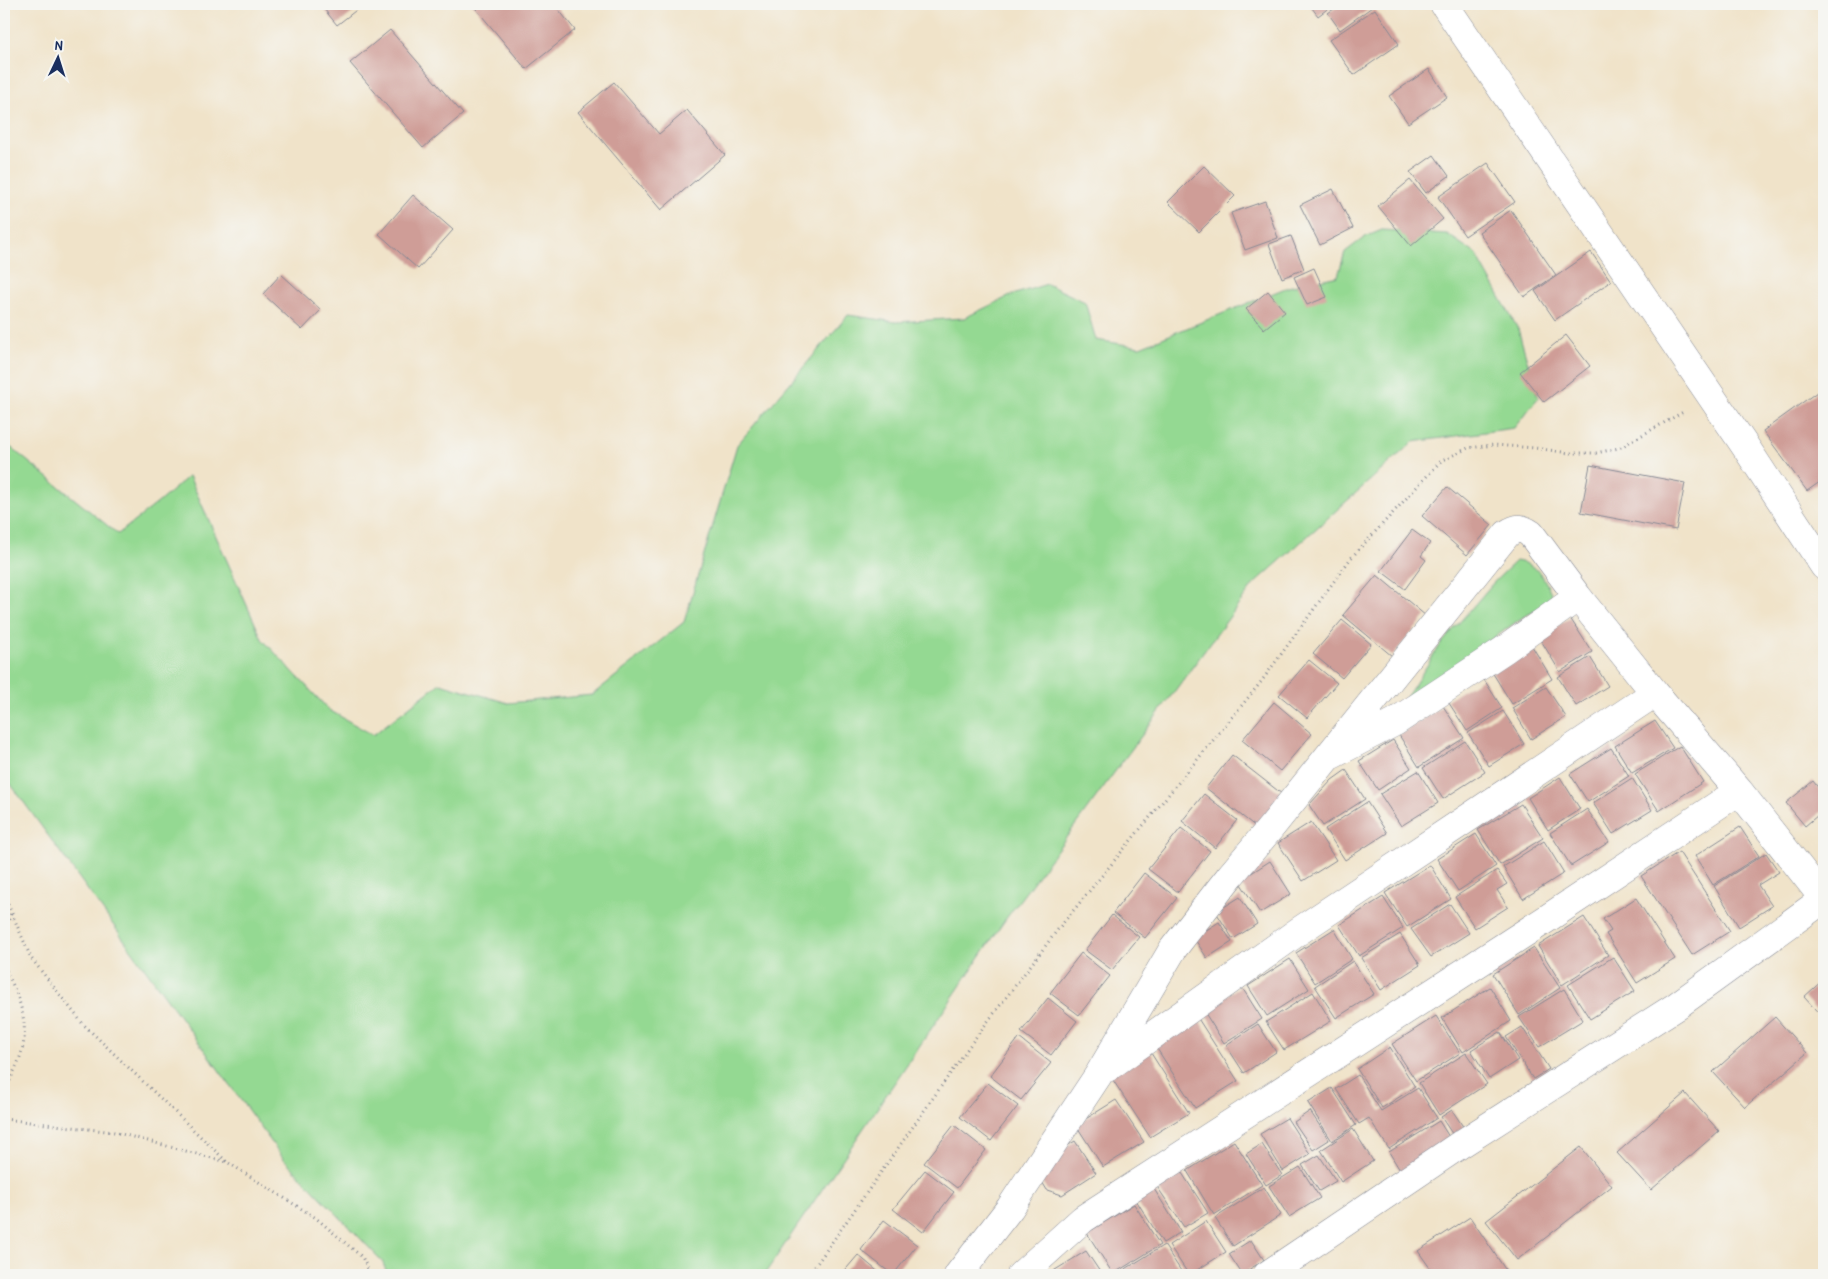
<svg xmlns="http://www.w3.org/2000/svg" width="1828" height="1279" font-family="'Patrick Hand',sans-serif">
<rect width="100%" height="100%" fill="#f6f6f2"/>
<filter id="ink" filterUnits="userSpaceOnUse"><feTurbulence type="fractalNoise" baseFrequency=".02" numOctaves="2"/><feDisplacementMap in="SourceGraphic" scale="10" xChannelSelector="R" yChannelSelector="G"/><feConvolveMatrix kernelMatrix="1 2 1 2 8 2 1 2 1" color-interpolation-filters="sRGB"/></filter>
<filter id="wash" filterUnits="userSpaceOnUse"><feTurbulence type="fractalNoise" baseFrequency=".0096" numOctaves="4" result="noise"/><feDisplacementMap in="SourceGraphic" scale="20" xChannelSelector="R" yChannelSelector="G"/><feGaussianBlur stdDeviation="1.12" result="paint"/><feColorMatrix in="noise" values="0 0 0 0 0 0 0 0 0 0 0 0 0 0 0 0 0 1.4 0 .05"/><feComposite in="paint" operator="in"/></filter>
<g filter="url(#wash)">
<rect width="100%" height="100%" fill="#f0e3c9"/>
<path fill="#94d992" stroke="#588478" d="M1382 230 1447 234 1476 254 1518 329 1538 398 1514 428 1413 442 1254 584 1005 920 764 1275H388L382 1261 283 1158 4 775V442L118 534 159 502 189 476 262 639 329 710 373 735 440 683 508 703 592 695 684 622 737 445 848 315 896 322 964 318 1012 295 1047 284 1085 302 1096 340 1140 347 1288 287 1338 276 1345 252 1365 237Z
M1516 561C1541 565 1545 581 1555 601L1523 617 1402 704 1441 644 1494 582Z"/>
<g id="blocks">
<path fill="#cf9d97" d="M320 4H364L337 25Z
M472 4H554L575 30 526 69Z
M1309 4H1334L1318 16Z
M1341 4H1369L1372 7 1340 30 1328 13Z
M1375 9 1399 44 1354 75 1329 40Z
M390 30 463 114 423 148 350 63Z
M1429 69 1447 97 1408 123 1389 96Z
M614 82 659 134 687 110 725 155 661 210 578 112Z
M1434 155 1449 176 1426 193 1410 172Z
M1488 163 1515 202 1465 236 1438 197Z
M1204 166 1235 196 1199 232 1168 202Z
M1410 180 1443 219 1411 246 1378 206Z
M1333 189 1353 228 1320 245 1300 205Z
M413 195 453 230 418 269 379 234Z
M1265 201 1278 238 1245 250 1231 213Z
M1511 210 1556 275 1524 297 1479 232Z
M1291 236 1304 269 1282 278 1269 244Z
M1591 252 1611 281 1555 320 1535 291Z
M1314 268 1327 297 1307 305 1294 277Z
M281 274 321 310 302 330 263 294Z
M1268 291 1285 312 1264 329 1246 309Z
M1566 335 1590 366 1544 402 1520 372Z
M1824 387V479L1807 491 1763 431Z
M1590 465 1685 483 1676 530 1581 512Z
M1447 487 1492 525 1467 555 1422 516Z
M1412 530 1430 543 1421 556 1426 560 1405 589 1381 571Z
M1377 575 1426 616 1392 656 1343 615Z
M1570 618 1592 652 1560 672 1539 637Z
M1342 620 1371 644 1342 678 1313 654Z
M1532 646 1552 679 1512 704 1492 672Z
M1590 657 1608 686 1576 706 1558 677Z
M1309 660 1337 683 1307 718 1279 695Z
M1483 678 1502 708 1467 731 1447 700Z
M1546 687 1566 717 1531 739 1512 708Z
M1274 702 1312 734 1280 771 1242 740Z
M1443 706 1464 738 1419 767 1399 735Z
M1503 711 1524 744 1489 766 1468 733Z
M1655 721 1673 748 1632 773 1615 746Z
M1393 740 1411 768 1378 790 1359 761Z
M1465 741 1485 772 1443 799 1423 768Z
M1680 746 1703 782 1659 811 1635 774Z
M1611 748 1629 776 1588 802 1570 774Z
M1232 755 1282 794 1256 827 1206 788Z
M1346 770 1365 799 1323 826 1309 805 1332 780Z
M1418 771 1438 803 1401 826 1380 794Z
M1560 777 1580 809 1548 830 1528 798Z
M1632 778 1652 810 1613 834 1593 803Z
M1813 781 1824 795V810L1805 826 1786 803Z
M1204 794 1237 820 1215 848 1182 821Z
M1367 802 1387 833 1345 860 1325 829Z
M1521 804 1543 838 1500 865 1478 830Z
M1587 809 1609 842 1571 866 1550 833Z
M1311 822 1336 860 1303 881 1278 843Z
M1740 827 1759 856 1713 885 1695 856Z
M1181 828 1210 851 1178 892 1148 869Z
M1476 834 1496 866 1458 891 1437 859Z
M1544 841 1564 873 1523 899 1503 867Z
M1679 852 1730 931 1692 955 1641 876Z
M1766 853 1779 872 1758 885 1772 906 1739 927 1714 886Z
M1270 861 1291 894 1260 913 1239 881Z
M1430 865 1451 899 1407 927 1385 893Z
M1497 870 1507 884 1497 890 1508 907 1475 928 1455 897Z
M1144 873 1177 898 1145 938 1113 913Z
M1240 897 1257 924 1233 939 1216 912Z
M1383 897 1403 928 1359 956 1339 925Z
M1636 898 1675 959 1637 983 1606 934 1611 931 1603 919Z
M1450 904 1469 933 1431 957 1411 929Z
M1112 915 1139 937 1112 970 1085 950Z
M1584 917 1608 955 1562 985 1538 946Z
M1219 922 1232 942 1207 958 1194 938Z
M1334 929 1352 959 1315 983 1296 953Z
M1400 934 1420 965 1381 990 1361 958Z
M1534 948 1560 988 1519 1015 1493 974Z
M1081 953 1110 976 1079 1015 1050 993Z
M1613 957 1635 991 1590 1019 1568 985Z
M1290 959 1309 989 1267 1016 1248 986Z
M1353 961 1374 994 1336 1018 1315 986Z
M1824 979V1019L1804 997Z
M1241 986 1262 1019 1224 1043 1203 1010Z
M1490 987 1511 1021 1463 1052 1442 1018Z
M1564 989 1583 1020 1539 1047 1519 1017Z
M1313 992 1331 1021 1284 1050 1266 1022Z
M1048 998 1077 1021 1051 1055 1021 1032Z
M1436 1016 1460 1053 1416 1081 1392 1044Z
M1197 1017 1238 1081 1195 1108 1154 1044Z
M1775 1017 1807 1053 1745 1107 1713 1072Z
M1258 1024 1276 1052 1244 1073 1226 1045Z
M1522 1027 1549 1069 1533 1079 1506 1037Z
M1500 1032 1518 1060 1489 1079 1471 1050Z
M1019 1038 1051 1063 1021 1100 990 1076Z
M1390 1047 1415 1087 1382 1108 1357 1069Z
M1149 1050 1189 1113 1150 1137 1109 1074Z
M1466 1053 1487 1084 1439 1115 1419 1083Z
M1358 1075 1381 1111 1418 1088 1437 1118 1389 1149 1369 1118 1359 1124 1336 1089Z
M988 1083 1018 1106 991 1141 960 1117Z
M1332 1088 1356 1125 1332 1141 1308 1103Z
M1685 1093 1719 1131 1651 1190 1617 1153Z
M1116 1100 1144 1142 1103 1167 1076 1125Z
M1452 1110 1464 1128 1453 1135 1441 1117Z
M1310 1111 1329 1140 1313 1150 1294 1122Z
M1287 1118 1310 1154 1283 1171 1260 1134Z
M1439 1121 1451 1140 1401 1172 1389 1152Z
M954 1125 986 1150 957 1188 924 1163Z
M1353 1129 1373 1161 1341 1182 1321 1150Z
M1075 1141 1096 1173 1062 1195 1047 1190 1038 1175 1056 1153Z
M1234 1141 1262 1185 1214 1215 1187 1171Z
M1262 1144 1282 1175 1266 1185 1246 1154Z
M1581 1147 1612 1186 1517 1260 1486 1221Z
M1319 1155 1336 1181 1319 1191 1302 1165Z
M1300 1167 1320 1198 1289 1217 1269 1186Z
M925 1170 954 1192 923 1232 893 1209Z
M1180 1170 1208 1213 1184 1227 1156 1185Z
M1264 1187 1281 1215 1233 1246 1215 1218Z
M1154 1189 1181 1232 1163 1243 1136 1200Z
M1134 1204 1160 1245 1113 1274 1087 1233Z
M1470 1217 1509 1275H1435L1418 1251Z
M884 1220 917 1245 893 1275 861 1250Z
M1206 1221 1226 1252 1189 1275 1169 1245Z
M1251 1240 1264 1260 1242 1274 1229 1254Z
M1164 1245 1183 1274 1116 1275Z
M1086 1251 1102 1275H1047Z
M858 1255 882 1275H841Z"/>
</g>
</g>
<g filter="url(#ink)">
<use href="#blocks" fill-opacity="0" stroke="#868994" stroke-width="1"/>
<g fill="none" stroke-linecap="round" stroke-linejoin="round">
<g stroke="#868994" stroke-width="29">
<path id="minor" d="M1444 4 1745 446 1824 566
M1332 755 1395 722 1504 650 1578 597
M1107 1068 1299 931 1655 693 1739 791 1824 899
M958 1275 1010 1208 1099 1074 1173 949 1230 876 1273 825 1507 534C1517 527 1521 527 1531 534L1578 597 1655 693
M1021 1275 1083 1219 1548 918 1739 791
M1267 1275 1461 1144 1675 1007 1824 899"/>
</g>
<path stroke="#868994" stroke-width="3" stroke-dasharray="1 4" stroke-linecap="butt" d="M4 895 31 958 83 1024 227 1162
M4 934 11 913
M4 966C21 1001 34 1031 15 1069 12 1076 9 1084 4 1089
M4 1119 114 1132 227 1162 316 1218 362 1257 371 1275
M809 1275 973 1041 1059 928 1261 682 1351 558 1441 461 1468 448 1494 445 1535 448 1569 453H1596L1619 448 1685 411"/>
<use href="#minor" stroke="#fff" stroke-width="28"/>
</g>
</g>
<rect width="1828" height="1279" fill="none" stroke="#f6f6f2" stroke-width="20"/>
<g transform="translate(58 58) rotate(4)" stroke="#f6f6f2" stroke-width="4" paint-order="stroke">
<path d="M0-4L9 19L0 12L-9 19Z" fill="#1b2f5e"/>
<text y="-8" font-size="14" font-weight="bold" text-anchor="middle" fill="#1b2f5e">N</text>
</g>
</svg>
